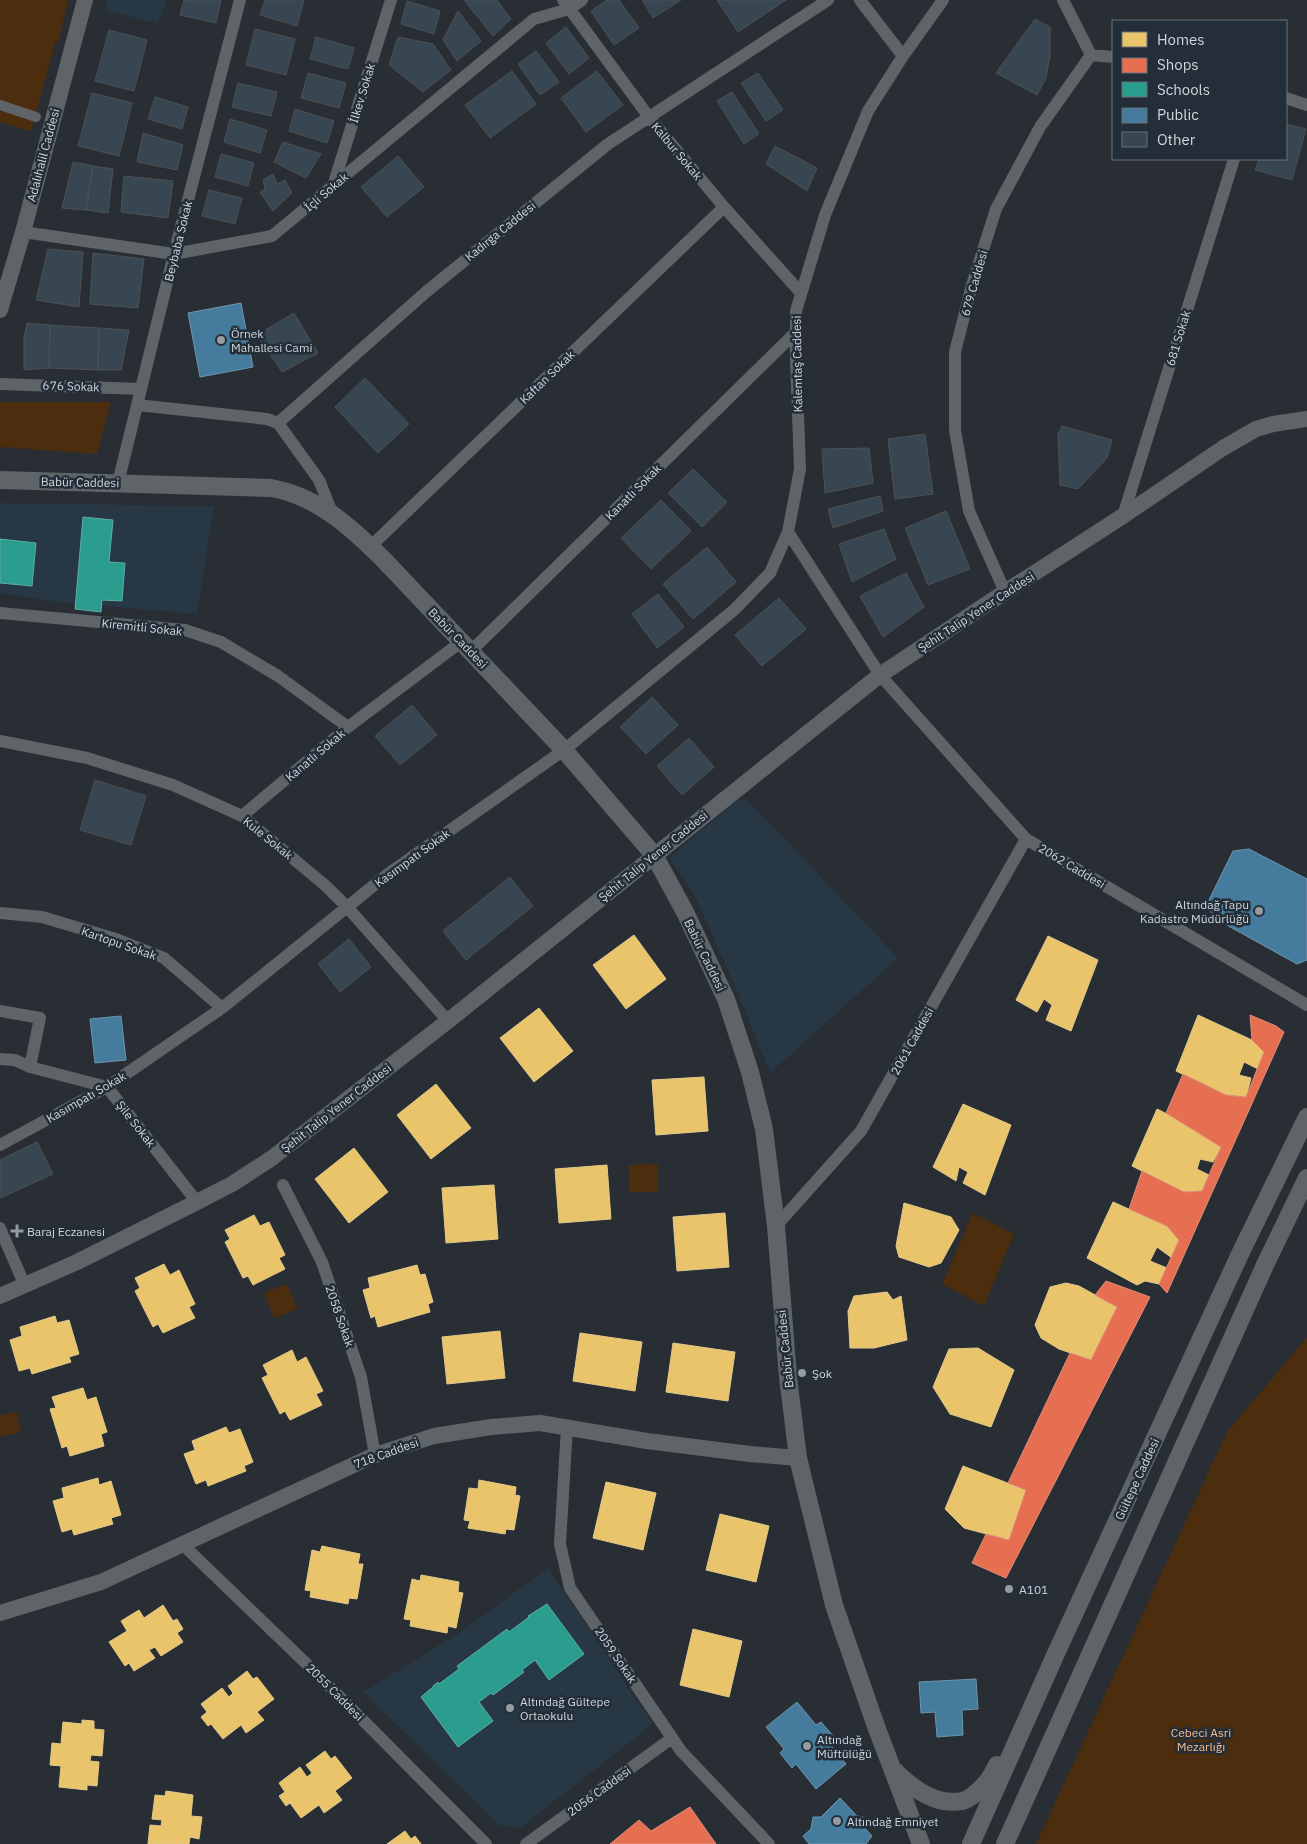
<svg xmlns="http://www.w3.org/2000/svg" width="1307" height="1844" font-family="'IBM Plex Sans',sans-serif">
<rect width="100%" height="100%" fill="#282e33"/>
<path fill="#273743" d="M108 0H167L158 24 105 10Z
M0 503 214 506 197 614 66 603 0 593Z
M747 799 898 958 770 1073 737 991 695 896 669 858 736 801Z
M548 1568 652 1723 642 1733 520 1828 499 1825 363 1692 459 1633Z"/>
<path fill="#4c2d0e" d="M0 0H68L58 43 54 42 53 47 54 48 31 131 0 122Z
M0 402H111L97 454 0 447Z
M658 1164V1192H629V1165Z
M973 1213 1014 1234 984 1306 942 1284Z
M287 1284 297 1309 274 1318 264 1293Z
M1307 1337V1844H1036L1227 1432Z
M17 1412 21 1432 0 1437V1415Z"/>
<path fill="#e9c46a" stroke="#e1c98c" d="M634 935 666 979 626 1009 593 965Z
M1048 936 1098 960 1071 1031 1046 1020 1052 1005 1044 999 1037 1012 1016 1000Z
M539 1008 573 1051 534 1082 500 1038Z
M1198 1015 1252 1040 1264 1052 1258 1069 1244 1062 1239 1075 1251 1078 1246 1097 1226 1095 1176 1071Z
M704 1077 708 1131 656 1135 652 1080Z
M436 1084 471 1128 431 1159 397 1115Z
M963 1104 1011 1125 985 1195 963 1183 968 1172 959 1167 956 1181 933 1167Z
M1157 1109 1209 1135 1221 1147 1213 1162 1200 1159 1197 1169 1209 1175 1202 1191 1184 1192 1132 1166Z
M354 1148 388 1192 349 1223 315 1179Z
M607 1165 611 1219 559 1223 555 1169Z
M494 1185 498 1239 446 1243 442 1188Z
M1113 1202 1167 1226 1179 1240 1172 1258 1157 1247 1150 1261 1167 1268 1159 1284 1145 1281 1137 1285 1087 1258Z
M904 1203 951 1217 959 1230 941 1263 929 1267 899 1257 896 1246Z
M725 1213 729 1267 677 1271 673 1217Z
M254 1215 260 1226 269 1222 285 1255 279 1258 285 1269 253 1285 248 1276 243 1278 225 1242 230 1239 225 1230Z
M164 1264 170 1275 179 1270 195 1304 189 1307 195 1318 163 1333 158 1324 153 1327 135 1291 140 1288 135 1278Z
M417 1265 420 1275 425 1274 433 1302 428 1304 430 1312 378 1327 375 1316 371 1318 363 1290 370 1288 368 1278Z
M1066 1283 1079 1286 1117 1307 1091 1360 1059 1349 1041 1338 1035 1325 1050 1287Z
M887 1292 893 1300 901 1296 907 1340 874 1348H850L848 1311 854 1296Z
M55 1316 57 1323 69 1320 79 1354 69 1357 71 1362 32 1374 30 1368 19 1371 10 1340 22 1336 20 1327Z
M500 1331 505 1378 447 1384 442 1337Z
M580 1333 642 1342 635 1391 573 1381Z
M673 1343 735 1352 728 1401 666 1392Z
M978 1348 1014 1370 991 1427 950 1414 933 1387 949 1349Z
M292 1350 297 1362 306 1357 323 1391 316 1394 322 1405 290 1420 285 1411 280 1414 262 1378 268 1375 263 1365Z
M83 1388 87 1400 96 1397 107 1432 101 1434 104 1446 70 1456 67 1446 62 1448 50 1409 56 1408 52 1397Z
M226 1427 229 1433 240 1429 253 1462 244 1466 246 1471 208 1486 206 1480 196 1484 184 1454 195 1450 192 1441Z
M963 1466 1026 1490 1009 1540 964 1528 945 1509Z
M98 1478 99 1485 111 1481 121 1515 111 1518 113 1524 74 1535 72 1529 62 1532 53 1501 64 1498 62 1488Z
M479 1480 516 1487 515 1495 520 1496 514 1530 506 1529 505 1534 468 1528 470 1521 464 1520 469 1488 478 1489Z
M606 1482 656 1493 643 1550 593 1538Z
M720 1514 769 1526 756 1582 706 1570Z
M322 1546 360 1554 358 1564H363L357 1599 349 1598 348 1604 310 1597 311 1591 305 1590 312 1550 320 1552Z
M421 1575 459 1582 458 1592 463 1593 456 1628 448 1626 447 1633 410 1626 411 1620 404 1619 412 1579 420 1581Z
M163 1605 173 1621 177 1619 183 1629 177 1633 183 1642 161 1656 155 1647 149 1650 155 1658 134 1671 129 1663 125 1666 109 1642 127 1631 121 1621 139 1610 144 1618Z
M693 1629 742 1641 729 1697 680 1685Z
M247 1671 253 1679 257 1677 274 1699 257 1712 264 1720 246 1733 241 1725 223 1739 211 1724 208 1726 201 1717 207 1712 201 1704 222 1688 229 1697 233 1693 228 1686Z
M82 1720 94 1721V1729L104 1730 102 1756 91 1755 90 1761 99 1762 97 1786 87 1785V1790L59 1787 61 1766 50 1765 52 1743 61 1744 63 1722 82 1724Z
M325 1751 331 1759 335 1756 352 1778 335 1791 342 1800 324 1813 319 1805 301 1818 290 1803 286 1806 279 1796 285 1792 279 1783 300 1767 307 1777 312 1773 306 1765Z
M166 1791 193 1795 191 1816 202 1817 199 1839 190 1837 189 1844H148L150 1825 161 1826 162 1820 152 1819 155 1795 165 1796Z
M405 1831 411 1839 415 1836 421 1844H387Z"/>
<path fill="#e76f51" stroke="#e08e7b" d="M1250 1015 1276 1026 1284 1032 1167 1293 1159 1284 1179 1240 1167 1226 1129 1209 1142 1171 1184 1192 1202 1191 1221 1147 1166 1113 1183 1074 1226 1095 1246 1097 1264 1052 1252 1040Z
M1106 1281 1150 1297 1006 1578 972 1563 986 1534 1009 1540 1026 1490 1008 1483 1070 1353 1091 1360 1117 1307 1095 1295Z
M690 1807 716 1844H610L639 1820 651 1831Z"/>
<path fill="#2a9d8f" stroke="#5caea6" d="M83 517 113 520 109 562 125 563 122 601 102 600 101 612 75 609Z
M0 539 36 543 32 586 0 583Z
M547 1604 584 1654 549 1680 535 1660 522 1670 524 1672 493 1695 491 1693 479 1702 493 1721 458 1747 421 1697 433 1687V1686L438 1682 439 1684 459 1669 457 1666 507 1629 509 1632 529 1617 528 1616Z"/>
<path fill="#457b9d" stroke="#6e96b0" d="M241 303 253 367 200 377 188 313Z
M1249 849 1307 879V960L1297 964 1214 918 1207 904 1233 851Z
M121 1016 126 1060 95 1063 90 1019Z
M976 1679 978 1709 962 1710 963 1735 937 1737 935 1712 921 1713 919 1682Z
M797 1702 816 1725 821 1722 835 1738 829 1743 846 1764 816 1789 796 1764 792 1768 780 1753 784 1749 766 1727Z
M840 1798 857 1816 863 1817 862 1825 872 1836 866 1844H809L803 1836 811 1829 813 1817H821Z"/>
<path fill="#374650" stroke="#4c5155" d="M184 0H221L216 23 180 15Z
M265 0H304L297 26 260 15Z
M464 0H497L511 19 493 36Z
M607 0H619L639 28 614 45 591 11Z
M642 0H681L653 18Z
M717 0H786L738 32Z
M407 1 440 11 434 34 401 24Z
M458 11 481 41 457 61 443 40Z
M1035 19 1050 27V56L1046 78 1037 95 996 73Z
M566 27 589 58 569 74 546 43Z
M255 29 295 39 286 75 246 65Z
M109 30 147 40 134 91 95 81Z
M316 37 354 48 348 69 310 59Z
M398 37 433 44 451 70 423 92 389 65Z
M536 51 559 82 540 95 518 64Z
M512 71 536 104 490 138 465 105Z
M597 71 623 105 586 132 561 98Z
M308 73 346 83 339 108 301 98Z
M758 73 783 110 766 121 741 83Z
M238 83 277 92 271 116 232 107Z
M732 92 759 134 744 144 717 101Z
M92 93 132 103 119 156 78 146Z
M155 97 188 107 182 129 148 119Z
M295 109 334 121 327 143 289 131Z
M230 119 267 130 260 153 224 142Z
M1286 124 1306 129 1292 180 1255 170 1259 159H1286Z
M143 133 183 145 177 170 137 162Z
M283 142 321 154 306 178 274 162Z
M775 146 817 168 807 191 766 164Z
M221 154 254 163 248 186 215 177Z
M398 156 424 187 387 217 361 187Z
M73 162 93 166 86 210 62 208Z
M93 166 113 169 108 213 86 210Z
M273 174 277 184 285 180 292 193 273 211 260 192 265 189 263 180Z
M124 176 173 181 168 218 121 212Z
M209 190 242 198 235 224 202 216Z
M48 249 83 252 79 307 36 300Z
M93 253 144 259 138 308 90 304Z
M294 313 318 353 282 372 257 335Z
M27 323 50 325 49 368 24 370V338Z
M50 325 99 328 98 370 49 368Z
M99 328 129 330 121 370H98Z
M365 378 409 424 378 453 335 407Z
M1062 426 1112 440 1107 458 1078 489 1060 485 1058 434Z
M925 434 933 494 895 499 888 439Z
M869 448 873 483 825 493 822 449Z
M693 469 727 502 702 527 668 493Z
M880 496 883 511 833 528 828 509Z
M661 500 691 531 651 569 621 538Z
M946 511 970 569 928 585 905 528Z
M884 529 896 559 852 582 839 544Z
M707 547 736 582 693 619 663 584Z
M906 573 924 607 883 637 860 596Z
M658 594 684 627 657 648 632 614Z
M779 598 806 629 762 666 735 635Z
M652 697 678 725 646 754 620 727Z
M412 705 437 735 400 765 375 736Z
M689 738 714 767 682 795 657 766Z
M95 780 146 796 131 845 80 830Z
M510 877 533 906 466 960 443 931Z
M349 939 371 967 340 992 318 964Z
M37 1142 53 1174 0 1198V1160Z"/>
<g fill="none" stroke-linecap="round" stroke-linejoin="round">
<path stroke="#5e6468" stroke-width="10" d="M0 105 36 117"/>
<path stroke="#5e6468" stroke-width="12" d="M563 0 649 117 724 207 801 293
M860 0 903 56
M1063 0 1091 55
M1091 55 1113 57
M1286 98 1307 105
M333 186 391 0
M23 232 174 254 272 236 534 19 569 9 582 0
M0 384 141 389
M137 405 267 419 278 423
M278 423 426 292 608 144 828 0
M278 423 319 480 333 515
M118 483 174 254 240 0
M1123 516 1234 159
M788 532 880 675 1026 839 1307 1005
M371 546 724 207
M1005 592 969 511 955 430V352L972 285 996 209 1040 127 1091 55
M0 613 185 630 221 642 278 676 348 727
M471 651 796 332
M0 741 87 758 173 785 242 816 326 886 347 907 448 1021
M242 816 348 727 461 642
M0 913 42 917 116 939 164 958 222 1008
M0 1011 40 1018 30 1067
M0 1059 15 1060 30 1067 107 1087 197 1202
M0 1145 107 1087 222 1008 388 874 564 750 734 610 770 573 788 532 800 469 796 359V311L825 215 868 111 903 56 943 0
M283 1185 322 1262 361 1377 375 1455
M776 1226 861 1131 1026 839
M0 1228 25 1286
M567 1427 560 1544 570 1588 681 1751 769 1844
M181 1543 315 1672 486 1844
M526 1844 672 1738"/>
<path stroke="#5e6468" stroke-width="16" d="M0 310 23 232 85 0
M0 1296 77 1262 197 1202 232 1184 272 1158 448 1021 880 675 1005 592 1123 516 1223 448 1256 429 1273 424 1307 419
M0 1613 101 1582 375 1455 434 1436 491 1427 540 1423 647 1441 750 1454 798 1458"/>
<path stroke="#5e6468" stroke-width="18" d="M0 480 271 488C317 496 351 527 383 559L564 750 654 855 685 912 726 999 750 1072 764 1129 776 1226 788 1377 798 1458 834 1605 877 1729 921 1844
M894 1770C912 1788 935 1806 962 1801 969 1800 980 1790 984 1785 990 1780 993 1772 997 1765
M971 1844 1058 1649 1240 1254 1307 1117
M1005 1844 1265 1265 1307 1178"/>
</g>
<g fill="#959ba1" stroke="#232e38" stroke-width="2">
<circle cx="221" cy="340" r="5"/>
<circle cx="1259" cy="911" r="5"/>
<path d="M14.5 1223.5h5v5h5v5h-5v5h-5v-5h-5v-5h5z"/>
<circle cx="802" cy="1373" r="5"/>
<circle cx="1009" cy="1589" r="5"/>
<circle cx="510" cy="1708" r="5"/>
<circle cx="807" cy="1746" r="5"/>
<circle cx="837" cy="1821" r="5"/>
</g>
<g text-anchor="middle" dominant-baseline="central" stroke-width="5" stroke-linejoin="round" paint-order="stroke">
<g font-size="12" fill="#cfd6dc" stroke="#232e38">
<text transform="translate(362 93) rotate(-73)">İlkev Sokak</text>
<text transform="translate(677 151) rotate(50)">Kalbur Sokak</text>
<text transform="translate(43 155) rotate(-75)">Adalıhalil Caddesi</text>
<text transform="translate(326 192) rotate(-40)">İçli Sokak</text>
<text transform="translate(500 231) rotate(-39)">Kadırga Caddesi</text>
<text transform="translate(178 241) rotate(-76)">Beybaba Sokak</text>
<text transform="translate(974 283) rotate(-74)">679 Caddesi</text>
<text transform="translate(1178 338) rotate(-73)">681 Sokak</text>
<text transform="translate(797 364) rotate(-91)">Kalemtaş Caddesi</text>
<text transform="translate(547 377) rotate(-44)">Kaftan Sokak</text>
<text transform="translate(71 386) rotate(2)">676 Sokak</text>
<text transform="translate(80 482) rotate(1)">Babür Caddesi</text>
<text transform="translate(633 492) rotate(-45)">Kanatlı Sokak</text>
<text transform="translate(976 612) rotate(-33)">Şehit Talip Yener Caddesi</text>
<text transform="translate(142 627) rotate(6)">Kiremitli Sokak</text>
<text transform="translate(458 638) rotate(46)">Babür Caddesi</text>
<text transform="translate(315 755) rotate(-40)">Kanatlı Sokak</text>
<text transform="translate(268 838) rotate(39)">Kule Sokak</text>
<text transform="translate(653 856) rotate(-39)">Şehit Talip Yener Caddesi</text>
<text transform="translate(412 858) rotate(-36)">Kasımpatı Sokak</text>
<text transform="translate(1072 866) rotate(31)">2062 Caddesi</text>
<text transform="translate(119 943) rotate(19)">Kartopu Sokak</text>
<text transform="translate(705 955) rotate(64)">Babür Caddesi</text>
<text transform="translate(912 1041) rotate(-61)">2061 Caddesi</text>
<text transform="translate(86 1097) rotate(-30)">Kasımpatı Sokak</text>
<text transform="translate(336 1108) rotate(-38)">Şehit Talip Yener Caddesi</text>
<text transform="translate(136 1124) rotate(52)">Şile Sokak</text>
<text transform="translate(340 1316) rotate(71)">2058 Sokak</text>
<text transform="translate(785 1349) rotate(-96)">Babür Caddesi</text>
<text transform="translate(386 1453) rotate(-20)">718 Caddesi</text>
<text transform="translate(1137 1479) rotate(-65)">Gültepe Caddesi</text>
<text transform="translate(616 1655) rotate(56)">2059 Sokak</text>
<text transform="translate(335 1692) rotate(45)">2055 Caddesi</text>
<text transform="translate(599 1791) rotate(-36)">2056 Caddesi</text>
</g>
<g font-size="12" fill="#cfd6dc" stroke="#232e38" text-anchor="start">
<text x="231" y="333">Örnek<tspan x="231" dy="14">Mahallesi Cami</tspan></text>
<text x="1249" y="904" text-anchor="end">Altındağ Tapu<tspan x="1249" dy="14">Kadastro Müdürlüğü</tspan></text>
<text x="27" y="1231">Baraj Eczanesi</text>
<text x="812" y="1373">Şok</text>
<text x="1019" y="1589">A101</text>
<text x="520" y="1701">Altındağ Gültepe<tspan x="520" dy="14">Ortaokulu</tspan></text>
<text x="817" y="1739">Altındağ<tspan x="817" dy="14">Müftülüğü</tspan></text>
<text x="847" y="1821">Altındağ Emniyet</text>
</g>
<g font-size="12" fill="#fbbb89" stroke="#232e38">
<text x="1201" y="1732">Cebeci Asri<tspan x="1201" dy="14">Mezarlığı</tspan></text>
</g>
</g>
<rect x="1112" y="20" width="175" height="140" fill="#232e38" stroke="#68717a"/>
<rect x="1122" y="32" width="25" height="15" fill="#e9c46a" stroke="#68717a"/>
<text x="1157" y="45" font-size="15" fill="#cfd6dc">Homes</text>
<rect x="1122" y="58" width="25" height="15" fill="#e76f51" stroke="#68717a"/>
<text x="1157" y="70" font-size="15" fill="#cfd6dc">Shops</text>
<rect x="1122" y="82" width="25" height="15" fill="#2a9d8f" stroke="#68717a"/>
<text x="1157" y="95" font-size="15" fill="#cfd6dc">Schools</text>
<rect x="1122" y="108" width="25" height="15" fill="#457b9d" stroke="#68717a"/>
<text x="1157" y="120" font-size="15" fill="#cfd6dc">Public</text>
<rect x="1122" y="132" width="25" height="15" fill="#374650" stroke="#68717a"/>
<text x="1157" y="145" font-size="15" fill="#cfd6dc">Other</text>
</svg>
